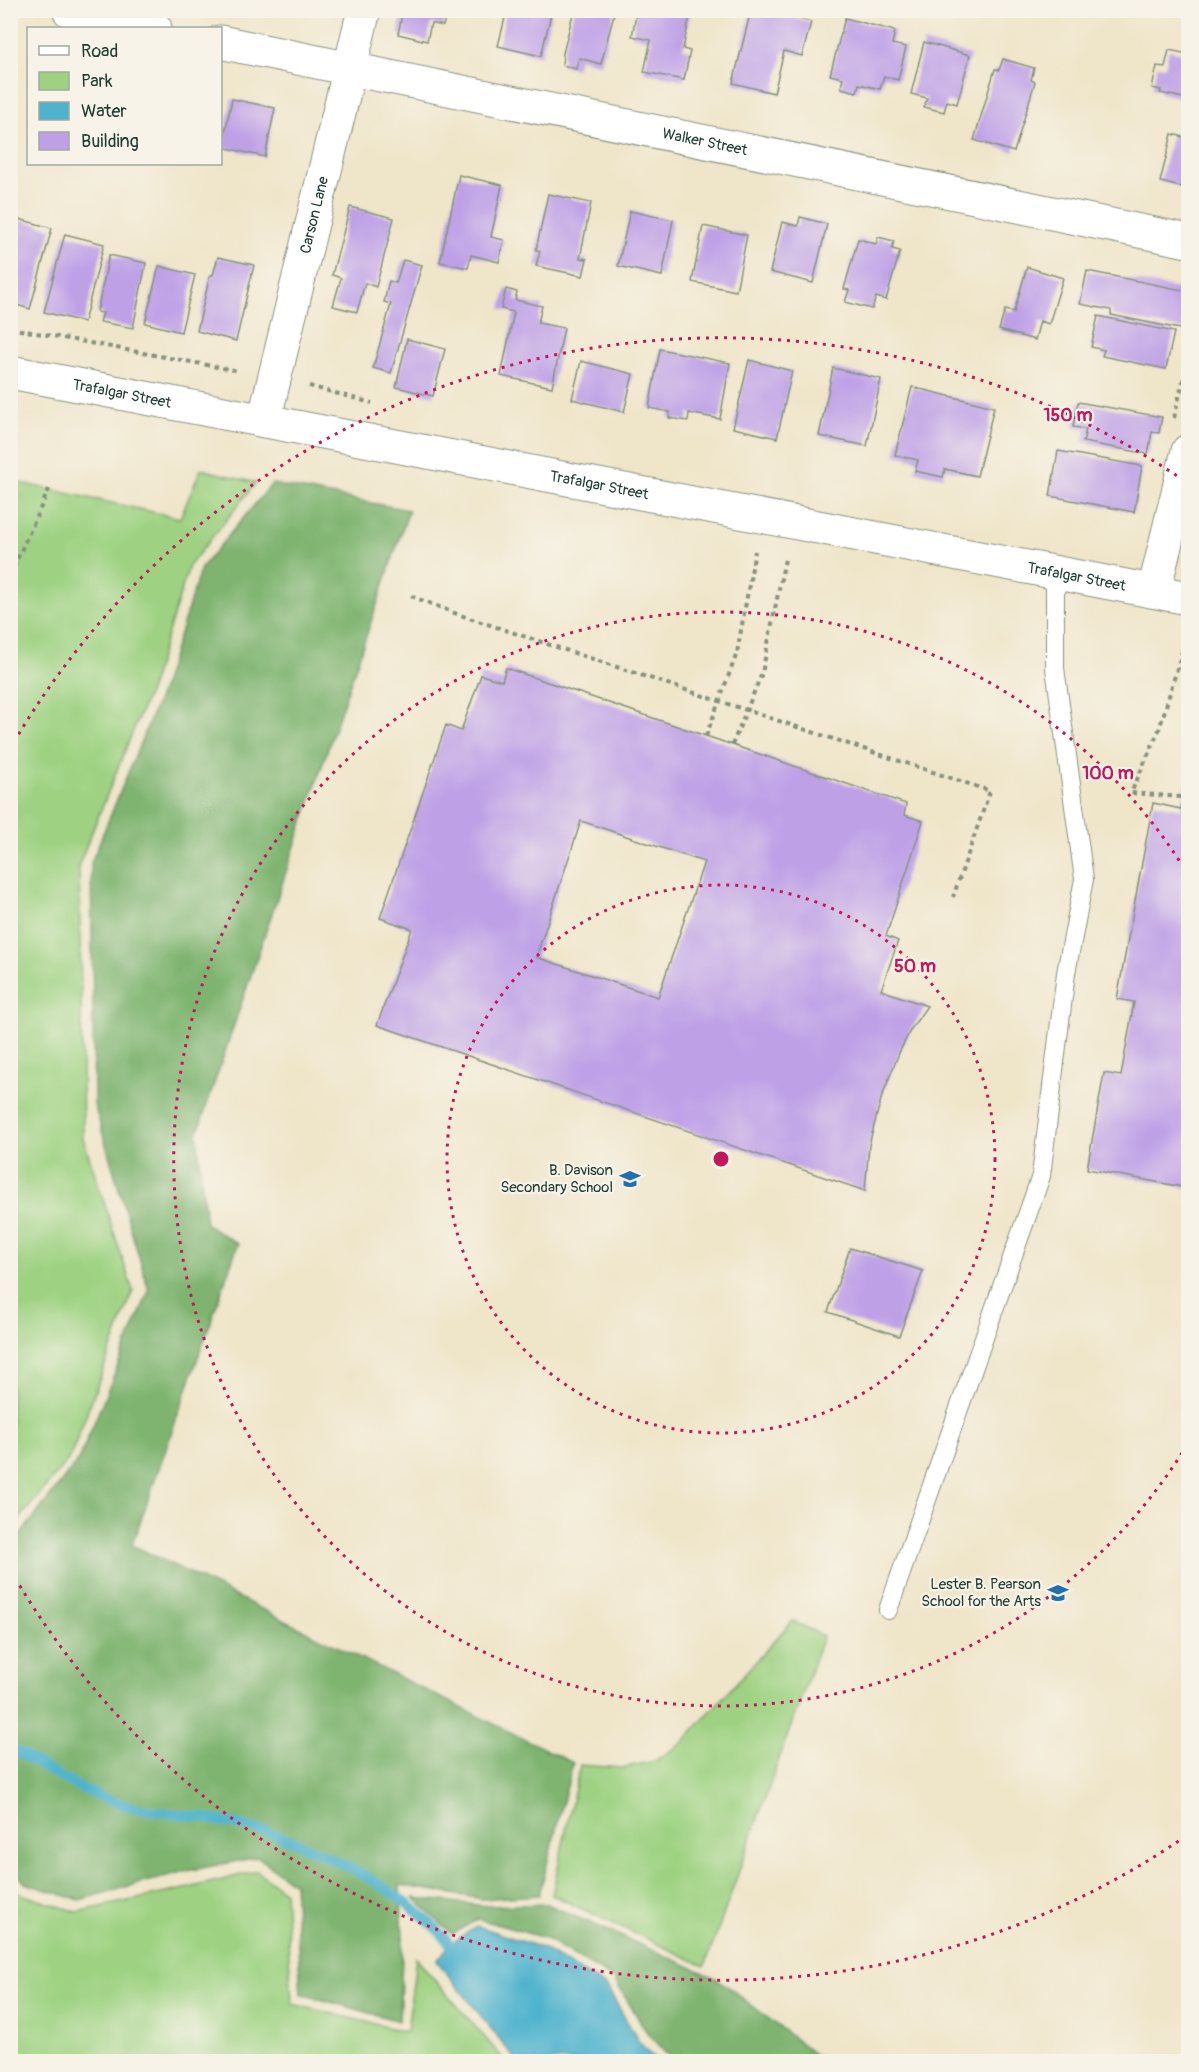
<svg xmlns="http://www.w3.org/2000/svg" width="1199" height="2072" font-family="Pangolin,sans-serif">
<rect width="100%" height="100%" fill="#f7f3e8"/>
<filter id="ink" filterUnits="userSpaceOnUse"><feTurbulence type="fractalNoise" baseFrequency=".0167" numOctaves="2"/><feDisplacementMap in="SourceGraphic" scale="12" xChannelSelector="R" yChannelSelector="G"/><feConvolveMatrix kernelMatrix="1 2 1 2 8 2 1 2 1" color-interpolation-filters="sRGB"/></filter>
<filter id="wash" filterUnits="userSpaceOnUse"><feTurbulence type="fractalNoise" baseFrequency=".008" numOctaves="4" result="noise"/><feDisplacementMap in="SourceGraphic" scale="24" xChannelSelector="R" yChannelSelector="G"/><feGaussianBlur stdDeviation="1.35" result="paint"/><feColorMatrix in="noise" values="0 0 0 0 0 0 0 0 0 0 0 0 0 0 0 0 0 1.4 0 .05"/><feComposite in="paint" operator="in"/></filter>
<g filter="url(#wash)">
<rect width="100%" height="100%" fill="#efe5c9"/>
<path fill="#9ed282" stroke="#5e885b" stroke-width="1.5" d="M201 469 256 483 189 566 150 689 79 864 83 1138 133 1291 70 1457 11 1529V481L180 518Z
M792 1621 823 1636 705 1966 552 1895 580 1765 622 1768 655 1761 681 1744Z
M257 1871 285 1892 292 2004 407 2032 416 1958 505 2061H11V1891L77 1912 189 1888Z"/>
<path fill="#7eb470" stroke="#4e7852" stroke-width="1.5" d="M272 484 409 510 197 1134 206 1224 238 1244 132 1545 573 1763 539 1895 482 1899 400 1885 403 1937 399 2021 301 1994 294 1884 258 1857 182 1872 79 1900 25 1883 11 1865V1547L79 1459 149 1291 94 1104 91 863 160 695 201 568Z
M414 1898 488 1906 547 1904 718 1979 823 2061H673L648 2034 614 1979 545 1938 478 1919 452 1934Z"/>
<path fill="#4fb3cd" stroke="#377880" stroke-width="1.5" d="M477 1926 542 1948 607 1987 639 2042 657 2061H517L437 1961 450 1944Z"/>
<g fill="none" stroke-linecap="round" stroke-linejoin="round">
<path stroke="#4fb3cd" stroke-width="10" d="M10 1747C47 1770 83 1793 124 1805 152 1813 182 1813 210 1819 232 1824 256 1828 277 1835 335 1857 411 1895 450 1944"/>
</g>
<g id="blocks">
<path fill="#bea0e7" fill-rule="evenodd" d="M403 10H447L443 26 431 23 427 41 398 34Z
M507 10H552L541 56 498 46Z
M574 10H615L601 64 579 58 576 69 562 65 563 53Z
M637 10H691L683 49 690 51 684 80 644 72 651 40 632 36Z
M751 10H764L811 22 802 56 784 51 774 93 733 83Z
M845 18 895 31 892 44 906 47 898 80 884 76 880 89 859 84 857 92 841 88 843 78 830 75Z
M924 42 970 55 957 104 947 101 944 112 924 107 927 98 911 94Z
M1169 50 1188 54V99L1160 93 1161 90 1152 88 1157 66 1165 67Z
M1003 59 1034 68 1031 80 1035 82 1014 152 974 140 995 69 999 70Z
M232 99 275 108 265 157 222 147Z
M1172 134 1188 138V181L1183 180 1181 187 1160 182Z
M459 175 502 185 491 237 504 240 499 262 471 255 468 268 440 262Z
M548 194 591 203 580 258 587 259 583 276 536 266 540 251 536 250Z
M350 207 394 218 376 287 365 283 357 312 333 306 341 278 332 275Z
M630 211 673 220 662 276 618 266Z
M800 217 827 224 813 283 770 272 782 222 798 226Z
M15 218 52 228 30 309 10 303V235Z
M703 226 747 235 736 291 692 282Z
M65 234 104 244 84 322 44 312Z
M878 237 894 241 892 249 900 251 886 300 876 297 872 309 845 302 849 290 844 289 858 239 876 244Z
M109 255 146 263 133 328 100 322 103 313 97 312Z
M218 257 254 265 236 341 197 331 210 275H213Z
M403 260 422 265 391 373 373 368 391 304 384 302 389 281 396 283Z
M159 266 195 275 181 332 145 323Z
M1027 267 1063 278 1049 324 1040 321 1035 340 999 330 1005 310 1014 312Z
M1087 271 1188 291V314L1185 330 1111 315V310L1080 304Z
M506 289 517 292 515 300 542 306 538 323 564 328 552 387 501 376 514 312 501 309Z
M1098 316 1174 332 1166 369 1102 356 1104 350 1091 347Z
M407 339 445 349 433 396 396 387Z
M660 349 730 363 720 419 689 413 688 421 669 418 670 412 649 408Z
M749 360 792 371 777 438 733 428Z
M581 361 633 374 624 412 572 399Z
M833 368 881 379 867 446 819 436Z
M912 387 994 407 977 476 945 469 943 477 915 471 918 460 895 455Z
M1078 402 1162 417 1159 433 1152 432 1148 454 1083 442 1086 429 1073 427Z
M1058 451 1142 466 1134 512 1050 496Z
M506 668 906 804 904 815 923 821 886 936 898 941 881 990 927 1006 911 1029 899 1053 881 1099 869 1145 865 1191 377 1025 412 929 380 918 446 725 461 731 481 675 502 681ZM581 821 704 862 658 997 536 957Z
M1186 784 1188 785V1188L1087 1169 1104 1073 1121 1076 1134 1002 1117 999 1153 803 1181 809Z
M850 1248 923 1271 899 1336 828 1312Z"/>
</g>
</g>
<g filter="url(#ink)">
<use href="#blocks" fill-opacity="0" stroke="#87917e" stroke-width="1.5"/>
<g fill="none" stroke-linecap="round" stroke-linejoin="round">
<g stroke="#87917e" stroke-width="20">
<path id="service" d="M888 1610 1041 1176 1066 973 1084 879 1055 668V572"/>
</g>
<g stroke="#87917e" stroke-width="35">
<g id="minor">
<path d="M69 10 155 28"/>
<path id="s1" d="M220 42 1188 241"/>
<path id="s2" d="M10 372 1188 598"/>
<path id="s3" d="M264 421 364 10"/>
<path d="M1154 591 1188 451"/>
</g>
</g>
<path stroke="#87917e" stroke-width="4" stroke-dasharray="4.5 4.5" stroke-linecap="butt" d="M10 328 239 371
M309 386 372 403
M1174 418 1188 360
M10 575 49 489
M411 596 457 614 990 791 953 897
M706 736 737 653 755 551
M732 745 762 673 785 559 788 560
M1181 797 1131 793 1159 730 1188 631"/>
<use href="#service" stroke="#fff" stroke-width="18"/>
<use href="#minor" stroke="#fff" stroke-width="33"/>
</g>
</g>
<g fill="none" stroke="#c2185b" stroke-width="3" stroke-dasharray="3 6">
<circle cx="721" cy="1159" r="274"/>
<path d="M1187 1445A547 547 0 1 1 1187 873"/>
<path d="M1186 1836A821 821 0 0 1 14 1576M14 742A821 821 0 0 1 1186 482"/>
</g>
<defs>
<g id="school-bare" transform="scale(1.62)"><path d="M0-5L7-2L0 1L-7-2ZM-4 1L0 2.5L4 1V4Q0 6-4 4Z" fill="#1f6fb2" stroke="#f7f3e8" stroke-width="2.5" paint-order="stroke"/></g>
</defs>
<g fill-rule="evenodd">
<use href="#school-bare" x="630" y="1179"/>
<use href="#school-bare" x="1058" y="1593"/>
</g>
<g text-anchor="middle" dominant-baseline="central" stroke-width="4.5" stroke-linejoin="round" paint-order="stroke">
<g font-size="15" fill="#1f3d34" stroke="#f7f3e8">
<text stroke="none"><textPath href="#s1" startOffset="495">Walker Street</textPath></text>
<text stroke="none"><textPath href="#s3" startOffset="212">Carson Lane</textPath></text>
<text stroke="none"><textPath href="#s2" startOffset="114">Trafalgar Street</textPath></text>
<text stroke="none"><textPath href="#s2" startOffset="600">Trafalgar Street</textPath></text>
<text stroke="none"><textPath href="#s2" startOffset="1086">Trafalgar Street</textPath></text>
</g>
<g font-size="15" fill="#1f3d34" stroke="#f7f3e8" text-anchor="end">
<text x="613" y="1170">B. Davison<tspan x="613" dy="17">Secondary School</tspan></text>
<text x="1041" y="1584">Lester B. Pearson<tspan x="1041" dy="17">School for the Arts</tspan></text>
</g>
</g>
<circle cx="721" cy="1159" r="9" fill="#c2185b" stroke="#f7f3e8" stroke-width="3"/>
<g font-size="18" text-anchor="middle" font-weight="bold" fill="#c2185b" stroke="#f7f3e8" stroke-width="4.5" stroke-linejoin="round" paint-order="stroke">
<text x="1068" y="421">150 m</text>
<text x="1108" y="779">100 m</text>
<text x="915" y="972">50 m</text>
</g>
<rect width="1199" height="2072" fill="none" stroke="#f7f3e8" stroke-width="36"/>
<rect x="27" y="27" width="195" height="138" fill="#f7f3e8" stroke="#a1aaa0" stroke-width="1.5"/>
<rect x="39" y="46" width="30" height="9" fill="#ffffff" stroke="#a1aaa0" stroke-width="1.5"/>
<text x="81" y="57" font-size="18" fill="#1f3d34">Road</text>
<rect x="39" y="72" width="30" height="18" fill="#9ed282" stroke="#a1aaa0" stroke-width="1.5"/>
<text x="81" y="87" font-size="18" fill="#1f3d34">Park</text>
<rect x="39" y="102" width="30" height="18" fill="#4fb3cd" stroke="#a1aaa0" stroke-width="1.5"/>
<text x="81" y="117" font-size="18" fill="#1f3d34">Water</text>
<rect x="39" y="132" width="30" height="18" fill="#bea0e7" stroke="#a1aaa0" stroke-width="1.5"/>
<text x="81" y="147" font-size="18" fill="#1f3d34">Building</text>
</svg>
